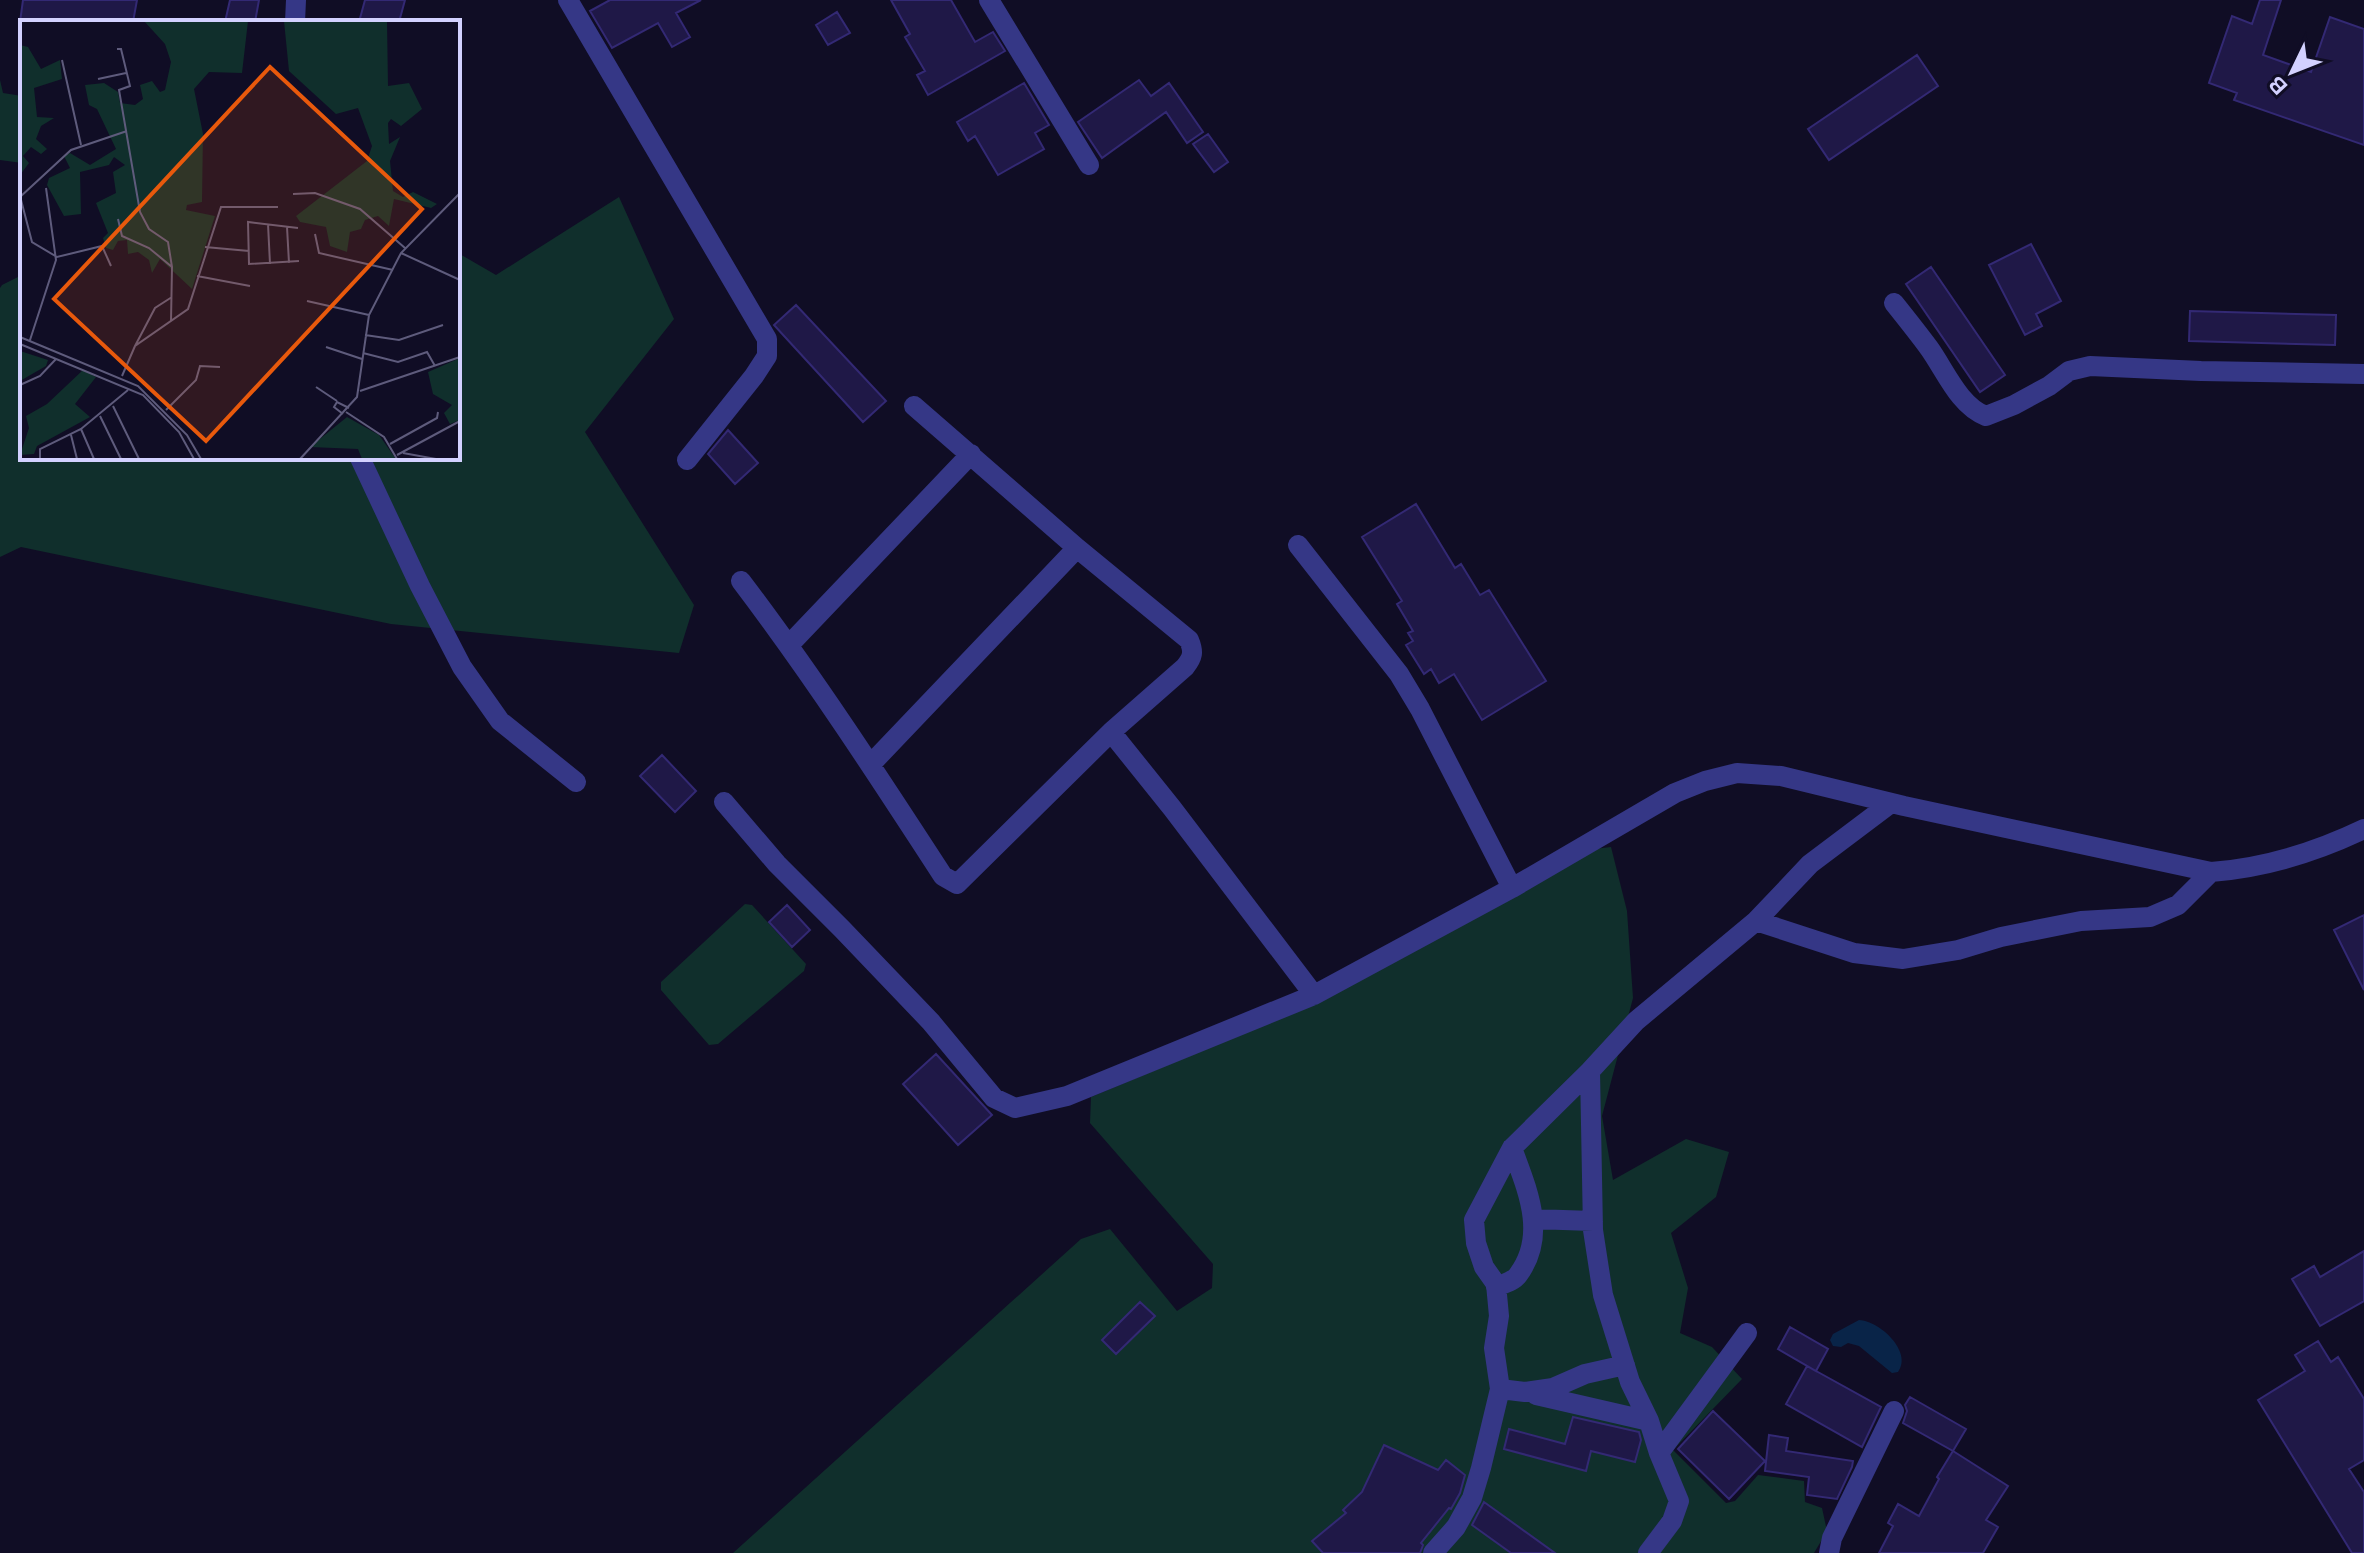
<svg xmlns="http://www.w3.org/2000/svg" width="2364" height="1553" font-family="Helvetica,sans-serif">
<rect width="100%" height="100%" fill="#100d25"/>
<path fill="#102f2c" d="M0 80 3 93 22 96V163L0 160Z
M619 197 674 319 585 432 694 605 679 653 391 624 21 547 0 557V288L2 285 22 275V458H458V253L496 275Z
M1611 847 1627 911 1633 998 1602 1116 1613 1180 1686 1139 1729 1152 1716 1197 1671 1233 1688 1288 1680 1333 1712 1347 1742 1379 1673 1450 1726 1503 1735 1501 1758 1475 1804 1481 1805 1502 1822 1508 1827 1531 1814 1553H733L1081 1239 1110 1229 1177 1311 1212 1288 1213 1264 1090 1123 1091 1097 1318 1002 1594 849Z
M745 904 752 905 806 964 804 971 718 1044 709 1045 661 990V982Z"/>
<path fill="#092448" d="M1859 1320C1880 1321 1913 1352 1898 1372L1892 1373 1859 1346 1848 1343 1841 1347 1833 1346 1830 1340 1833 1334Z"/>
<path fill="#1f1847" stroke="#332974" stroke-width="2" d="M23 0H137L133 22H20Z
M230 0H259L255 22H225Z
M365 0H405L399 22H359Z
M610 0H701L676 13 690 37 672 47 658 23 612 48 590 11Z
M891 0H951L975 42 993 32 1005 51 928 95 917 75 925 71 905 37 910 34Z
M2260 0H2281L2263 55 2311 72 2330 17 2364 29V145L2234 100 2237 93 2209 83 2232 16 2252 24Z
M837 12 850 33 828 45 816 25Z
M1917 55 1938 86 1829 160 1808 129Z
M1139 80 1151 96 1169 83 1203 132 1187 143 1166 112 1102 158 1078 122Z
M1024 83 1049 125 1035 133 1044 149 998 175 975 136 968 141 957 122Z
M1208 134 1228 162 1214 172 1193 144Z
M2031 244 2061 301 2036 314 2042 326 2025 335 1989 265Z
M1931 267 2005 375 1980 392 1906 284Z
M796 305 886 401 863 422 774 325Z
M2190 311 2336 315 2335 345 2189 341Z
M728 430 758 463 735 484 708 454Z
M1416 504 1455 568 1461 564 1480 595 1489 590 1546 681 1482 720 1454 674 1439 683 1431 669 1424 674 1406 645 1413 641 1408 633 1413 631 1397 604 1402 601 1362 537Z
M662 755 696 791 675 812 640 776Z
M787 905 810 930 792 947 769 922Z
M2364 915V990L2334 930Z
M936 1054 992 1115 958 1145 903 1084Z
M2364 1251V1301L2320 1326 2292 1279 2314 1266 2320 1277Z
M1140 1302 1155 1316 1116 1354 1102 1340Z
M1790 1327 1828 1349 1816 1371 1778 1349Z
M2318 1341 2331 1362 2338 1357 2364 1399V1460L2349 1469 2364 1492V1553H2352L2258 1400 2305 1371 2295 1355Z
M1807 1366 1881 1407 1862 1447 1786 1404Z
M1910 1397 1966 1429 1953 1451 1903 1423 1907 1411 1905 1405Z
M1713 1411 1765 1461 1729 1499 1678 1449Z
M1573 1417 1639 1432 1641 1440 1635 1462 1591 1451 1586 1471 1504 1449 1509 1429 1565 1444Z
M1769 1435 1788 1438 1786 1451 1853 1461 1852 1467 1837 1499 1807 1495 1809 1477 1765 1471Z
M1384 1445 1438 1470 1446 1460 1465 1475 1460 1493 1451 1509 1449 1508 1421 1543 1423 1545 1420 1553H1323L1312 1541 1346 1513 1343 1510 1362 1492Z
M1953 1451 2008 1486 1986 1520 1998 1527 1983 1553H1879L1893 1526 1888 1523 1898 1504 1919 1516 1939 1479 1937 1477Z
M1484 1502 1555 1553H1511L1472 1525Z"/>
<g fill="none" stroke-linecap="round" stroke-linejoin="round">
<path stroke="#353786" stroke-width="20" d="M568 0 767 339V356L754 376 687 460
M989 0 1089 165
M295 22 296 0
M1894 303C1906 318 1918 333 1929 348 1945 370 1959 406 1986 416L2014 405 2049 386 2069 371 2090 366 2201 371 2364 374
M360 458 420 586 462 667 500 721 576 782
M1298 545 1399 674 1420 709 1512 888
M741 581C813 676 878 776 943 876L957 884 1111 732 1185 667C1193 657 1194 652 1189 640L1077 548 914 406
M789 645 971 454
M1111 732 1172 808 1314 995
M871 764 1077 548
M724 802 777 864 842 929 931 1022 994 1098 1015 1108 1067 1096 1314 995 1512 888 1675 793 1705 781 1737 773 1781 776 1904 806 2211 872C2264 868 2316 852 2364 829
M1756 921 1854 953 1903 959 1958 950 2001 937 2081 921 2150 917 2178 905 2211 872
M1533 1219 1593 1221
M1496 1287C1503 1284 1514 1281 1518 1275 1548 1235 1527 1189 1512 1148
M1500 1389 1525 1392 1553 1388 1585 1374 1625 1365
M1536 1395 1649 1421
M1659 1453 1747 1333
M1433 1553 1456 1527 1472 1498 1481 1468 1500 1389 1494 1348 1499 1316 1496 1284 1484 1267 1476 1243 1474 1220 1512 1148 1590 1071
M1648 1553 1672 1521 1679 1501 1659 1453 1649 1421 1630 1382 1603 1295 1593 1230 1590 1071 1636 1021 1756 921 1810 864 1891 803
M1829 1553 1832 1538 1894 1411"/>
</g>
<g transform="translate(20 20)">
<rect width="440" height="440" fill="#100d25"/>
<path d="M124 1H228L222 53 189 52 174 69 183 114 182 182 167 185 166 190 195 196 172 269 140 239 132 253 129 240 118 232 108 234 107 220 98 221 93 230 86 228 83 218 88 213 76 183 96 173 93 152 105 145 94 137 89 145 60 152 61 194 44 196 27 165 29 158 50 148 44 136 50 133 70 145 96 129 77 89 69 85 65 65 84 63 98 72 100 83 115 85 123 79 120 65 132 61 140 72 145 70 151 42 145 24ZM264 1H367L368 66 389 63 402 89 381 106 371 99 368 103 369 124 380 117 370 141 373 171 383 177 393 172 417 184 411 188 374 179 369 206 358 196 345 200 341 209 330 212 327 232 310 226 306 207 280 202 276 196 347 141 352 126 338 88 316 94 269 51ZM0 25 8 27 21 49 40 40 42 59 14 68 17 97 34 98 21 106 16 119 27 129 21 134 11 127 3 136 9 143 0 155ZM0 331 28 340 26 346 0 361ZM440 338V400L430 404 424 393 432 385 413 374 408 352ZM63 350 76 357 55 384 70 397 17 426 14 434 0 435 9 408 6 396 27 384ZM327 397 359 415 376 439H342L338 429 290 427Z" fill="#102f2c"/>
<path fill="none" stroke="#5e5b7c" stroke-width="2" d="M97 29H101L110 66 99 70 120 192 129 209 148 222 152 247M42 40 61 125M78 59 106 53M273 174 295 173 340 189 385 228M0 176 12 222 37 237 82 226 91 246M0 177 51 130 107 111M98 199 102 216 129 228 152 247 151 301M248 204 250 244M267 207 269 243M278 208 228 202 229 244 279 241M295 214 299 233 373 250M185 227 229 231M381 233 440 260M177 256 230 266M287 281 349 295M345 315 379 320 423 305M0 317 118 366 167 415 181 439M10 320 36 240 26 168M0 324 123 375 159 412 174 439M115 326 135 288 152 277M306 327 342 339M343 333 378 342 407 332 415 346M102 356 115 326 168 289 201 187H258M0 365 20 356 36 339M296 367 317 381M340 371 440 337M93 386 119 439M146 390 176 360 180 346 200 347M326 392 364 417 377 439M323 394 314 387 317 382 329 388M80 396 101 439M61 409 74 439M51 415 57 439M370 424 417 398 418 392M383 433 416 439M377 435 440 401M20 439V429L61 409 108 370M280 439 337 377 349 295 381 233 440 173"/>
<path fill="#e8590c" fill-opacity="0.15" stroke="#e8590c" stroke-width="4" d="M250 47 402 189 186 421 34 279Z"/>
<rect width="440" height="440" fill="none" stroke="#d3d1ff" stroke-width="4"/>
</g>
<g transform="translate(2292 72) rotate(227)" stroke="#100d25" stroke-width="6" paint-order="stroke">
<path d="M0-6L14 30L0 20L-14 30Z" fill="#d3d1ff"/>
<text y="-12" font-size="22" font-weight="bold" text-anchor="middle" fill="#d3d1ff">B</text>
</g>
</svg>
